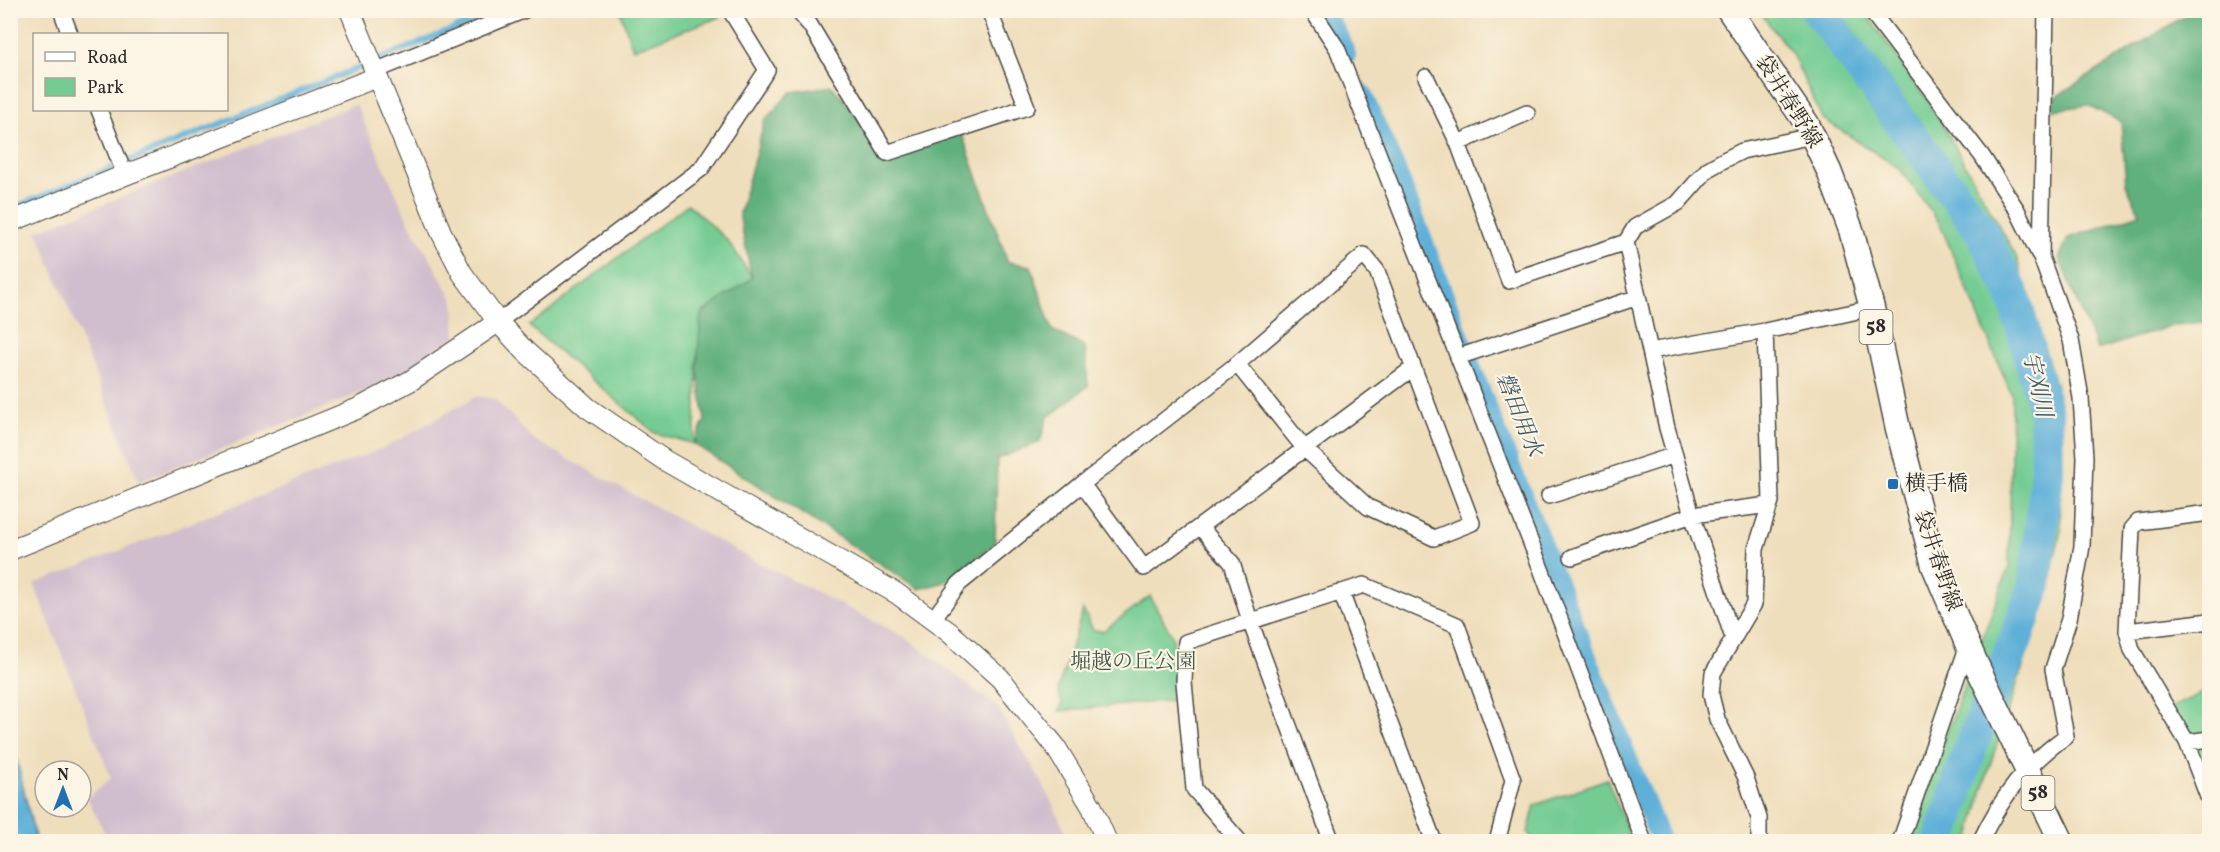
<svg xmlns="http://www.w3.org/2000/svg" width="2220" height="852" font-family="Vollkorn,'Noto Serif JP',serif">
<rect width="100%" height="100%" fill="#fcf5e5"/>
<filter id="ink" filterUnits="userSpaceOnUse"><feTurbulence type="fractalNoise" baseFrequency=".0167" numOctaves="2"/><feDisplacementMap in="SourceGraphic" scale="12" xChannelSelector="R" yChannelSelector="G"/><feConvolveMatrix kernelMatrix="1 2 1 2 8 2 1 2 1" color-interpolation-filters="sRGB"/></filter>
<filter id="wash" filterUnits="userSpaceOnUse"><feTurbulence type="fractalNoise" baseFrequency=".008" numOctaves="4" result="noise"/><feDisplacementMap in="SourceGraphic" scale="24" xChannelSelector="R" yChannelSelector="G"/><feGaussianBlur stdDeviation="1.35" result="paint"/><feColorMatrix in="noise" values="0 0 0 0 0 0 0 0 0 0 0 0 0 0 0 0 0 1.4 0 .05"/><feComposite in="paint" operator="in"/></filter>
<g filter="url(#wash)">
<rect width="100%" height="100%" fill="#efdebc"/>
<path fill="#d0bdce" d="M356 104 408 220 454 301 456 336 388 381 361 393 139 482 37 231Z
M477 396 495 399 534 440 747 557 905 637 996 706 1044 786 1070 841H109L87 798 111 778 34 584 386 447Z"/>
<path fill="#74cc93" stroke="#507c5f" stroke-width="1.5" d="M620 11H716L720 17 633 49Z
M1759 11H1864L1933 107 2016 256 2056 386 2061 530 2044 604 1988 771 1969 841H1906L2009 567 2012 396 1940 224 1900 169 1822 118 1792 54Z
M688 204 727 240 753 278 701 314 694 444 655 433 529 326Z
M1150 596 1173 638 1176 700 1059 711 1062 704 1058 689 1083 610 1093 630 1103 631Z
M2209 690V794L2165 710Z
M1607 779 1632 841H1544L1530 836 1528 832 1535 805Z"/>
<path fill="#5fb07d" stroke="#456e54" stroke-width="1.5" d="M2192 11H2209V322L2174 325 2097 350 2059 258 2068 238 2140 214 2126 184 2121 122 2088 105 2053 110 2054 98Z
M832 86 894 157 960 129 1008 262 1031 266 1052 330 1085 347 1088 386 1047 418 1040 442 997 459 995 544 945 582 919 589 694 444 705 420 697 367 701 314 752 278 739 214 765 120 791 92Z"/>
<path fill="#5eb0d9" stroke="#446e82" stroke-width="1.5" d="M11 736 36 841H11Z"/>
<g fill="none" stroke-linecap="round" stroke-linejoin="round">
<path stroke="#5eb0d9" stroke-width="6" d="M10 209 501 10"/>
<path stroke="#5eb0d9" stroke-width="20" d="M1322 10 1338 36 1346 55
M1362 94 1396 170 1475 377 1661 842"/>
<path stroke="#5eb0d9" stroke-width="34" d="M1818 10 1982 232 2013 294 2046 413 2047 473 2035 585 2016 639 1972 743 1940 842"/>
</g>
</g>
<g filter="url(#ink)">
<g fill="none" stroke-linecap="round" stroke-linejoin="round">
<g stroke="#484641" stroke-width="18">
<path id="minor" d="M61 10 70 34
M797 10 810 25 887 153 1027 107 989 10
M1312 10 1337 48 1538 561 1644 842
M1870 10 1982 156 2017 210 2039 254
M375 71 525 10
M1426 77 1458 143 1509 281 1626 242
M99 110 125 175
M1458 143 1527 113
M498 322 701 169 767 70 730 10
M1650 351 1765 331 1872 308
M1458 357 1638 297
M1082 484 1237 364 1364 255 1377 271 1472 523 1434 538 1368 507 1305 449 1237 364
M1549 496 1675 455
M2210 513 2138 522 2132 529 2127 631 2132 650 2187 742 2210 802
M1200 527 1232 563 1250 621 1332 842
M1572 557 1692 515 1769 505
M1341 592 1434 842
M933 619 959 584 1082 484 1144 568 1413 368
M2127 631 2210 621
M1733 638 1692 515 1667 428 1626 242 1635 227 1678 203 1708 169 1724 160 1742 151 1812 136
M2187 742 2210 739
M1240 842 1194 789 1184 682 1186 642 1364 585 1457 625 1513 780 1497 842
M1759 842V818L1746 778 1717 719 1711 695 1713 673 1754 604 1756 549 1771 501 1765 331
M1900 842 1968 645
M1980 842C2002 796 2025 766 2066 736L2053 669 2069 619 2082 546 2085 457 2081 398 2071 340 2041 257 2046 10"/>
</g>
<g stroke="#484641" stroke-width="22">
<path id="tertiary" d="M350 10 441 232 462 273 498 322 525 351 588 408 664 460 896 593 949 632 1000 678 1055 746 1092 807 1107 842
M10 222 125 175 377 77
M10 550 359 408 410 381 498 322"/>
</g>
<g stroke="#484641" stroke-width="27">
<path id="primary" d="M1729 10 1807 124 1829 171 1851 230 1872 308 1898 429 1934 566 1976 664 2062 842"/>
</g>
<use href="#minor" stroke="#fff" stroke-width="15"/>
<use href="#tertiary" stroke="#fff" stroke-width="20"/>
<use href="#primary" stroke="#fff" stroke-width="24"/>
</g>
</g>
<rect fill="#1f6fb2" stroke="#fcf5e5" stroke-width="2" x="1887" y="478" width="12" height="12" rx="3"/>
<g text-anchor="middle" dominant-baseline="central" stroke-width="4.5" stroke-linejoin="round" paint-order="stroke">
<g fill="#fcf5e5" stroke="#6a6863" stroke-width="1.5">
<rect x="1859.5" y="310" width="33" height="34" rx="4.5"/>
<rect x="2021.5" y="776" width="33" height="34" rx="4.5"/>
</g>
<g font-size="20" font-weight="bold" fill="#2b2b2b">
<text x="1876" y="327">58</text>
<text x="2038" y="793">58</text>
</g>
<g font-size="21" fill="#2b2b2b" stroke="#fcf5e5">
<text transform="translate(1788 102) rotate(58)">袋井春野線</text>
<text transform="translate(1937 561) rotate(71)">袋井春野線</text>
</g>
<g font-size="21" fill="#2b2b2b" stroke="#fcf5e5" text-anchor="start">
<text x="1905" y="484">横手橋</text>
</g>
<g font-size="21" fill="#415b4a" stroke="#fcf5e5">
<text x="1133" y="662">堀越の丘公園</text>
</g>
<g font-size="22" font-style="italic" fill="#3d5a68" stroke="#fcf5e5">
<text transform="translate(2036 385) rotate(77)">宇刈川</text>
<text transform="translate(1518 415) rotate(68)">磐田用水</text>
</g>
</g>
<rect width="2220" height="852" fill="none" stroke="#fcf5e5" stroke-width="36"/>
<rect x="33" y="33" width="195" height="78" fill="#fcf5e5" stroke="#a8a49b" stroke-width="1.5"/>
<rect x="45" y="52" width="30" height="9" fill="#ffffff" stroke="#a8a49b" stroke-width="1.5"/>
<text x="87" y="63" font-size="18" fill="#2b2b2b">Road</text>
<rect x="45" y="78" width="30" height="18" fill="#74cc93" stroke="#a8a49b" stroke-width="1.5"/>
<text x="87" y="93" font-size="18" fill="#2b2b2b">Park</text>
<g transform="translate(63 789)"><circle r="28" fill="#fcf5e5" stroke="#a8a49b" stroke-width="1.5"/>
<path d="M0-4.5L10 22L0 15L-10 22Z" fill="#1f6fb2"/>
<text y="-9" font-size="16" font-weight="bold" text-anchor="middle" fill="#2b2b2b">N</text>
</g>
</svg>
